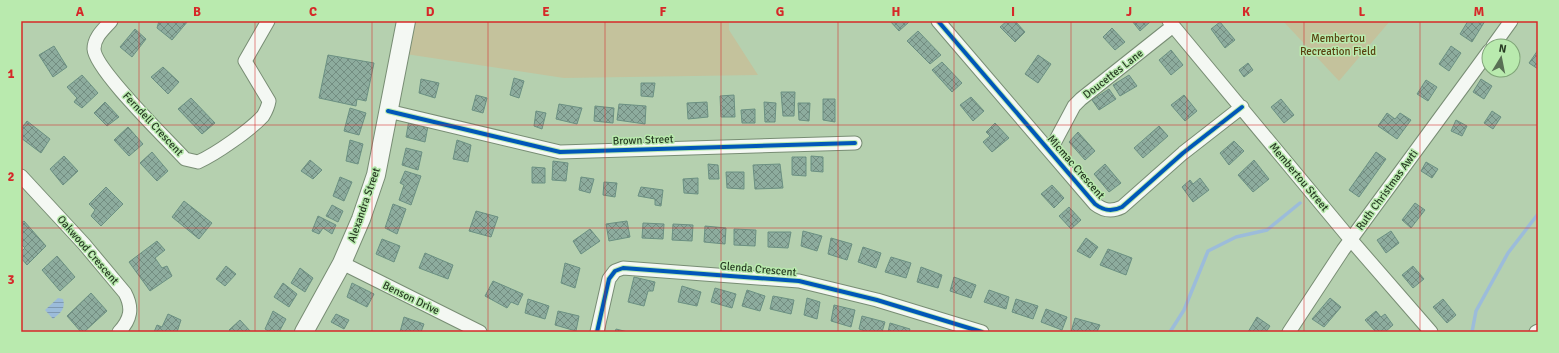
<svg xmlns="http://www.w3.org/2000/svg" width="1559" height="353" font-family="Signika,sans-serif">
<defs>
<pattern id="water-rules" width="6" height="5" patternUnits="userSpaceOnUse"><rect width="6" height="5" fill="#9cbcda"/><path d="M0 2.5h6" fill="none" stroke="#7f9ab1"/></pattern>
<pattern id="building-cross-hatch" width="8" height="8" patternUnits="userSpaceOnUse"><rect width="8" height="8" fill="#8dac9e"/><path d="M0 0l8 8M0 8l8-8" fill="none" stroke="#738d81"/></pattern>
</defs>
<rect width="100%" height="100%" fill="#b5d0af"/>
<path fill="#c4c29c" d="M404 21H729V30L758 75 564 78 399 53Z
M1283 21H1390L1339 81Z"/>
<path fill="url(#water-rules)" d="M58 298 63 299C66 309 60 313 53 319L45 310Z"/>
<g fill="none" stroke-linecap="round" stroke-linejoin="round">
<path stroke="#9cbcda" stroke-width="3.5" d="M1170 332 1184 310 1208 251 1236 237 1267 230 1300 203
M1472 332 1476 311 1508 253 1538 214"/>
</g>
<path fill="url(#building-cross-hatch)" stroke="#6b9082" d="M159 21H188L172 40 157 28Z
M890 21H909V22L899 31Z
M1007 21H1015L1025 32 1015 42 1000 27Z
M1132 21H1151L1140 31Z
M1468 21H1485L1472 42 1460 34Z
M1220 22 1235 40 1225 48 1211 29Z
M1112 28 1125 42 1115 50 1103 37Z
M135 29 146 39 132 57 120 47Z
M918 31 941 55 930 64 907 41Z
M54 46 67 67 53 77 39 55Z
M1451 46 1461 53 1449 71 1439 64Z
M1171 50 1183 65 1171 75 1159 60Z
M1538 50V69L1529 63Z
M328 55 374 63 366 101 357 99 356 106 319 98Z
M1038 55 1051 64 1038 83 1025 74Z
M942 62 962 83 952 92 932 70Z
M1248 63 1253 70 1244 77 1239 70Z
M163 67 179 82 168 94 151 77Z
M82 75 98 93 82 108 74 102 77 98 67 87Z
M1129 75 1137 86 1120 96 1113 85Z
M514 78 524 81 519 98 510 95Z
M421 79 439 83 435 98 419 93Z
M1481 79 1492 86 1484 99 1473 92Z
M1426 80 1437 87 1428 101 1417 94Z
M641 83H655L653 97 641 96Z
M1109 89 1116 99 1099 110 1092 100Z
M781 92H795L794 116H783Z
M476 95 487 98 483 113 472 110Z
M734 95 735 117H721L720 96Z
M1184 95 1197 111 1185 121 1171 105Z
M971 97 984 111 973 121 960 105Z
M191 98 215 123 202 134 178 109Z
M823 99H835V122L823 120Z
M1281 99 1294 115 1284 123 1271 107Z
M105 102 119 117 107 126 94 113Z
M707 102 708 117 688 119 687 103Z
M764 102 776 103 775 122H765Z
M798 103H810L809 121 799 120Z
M559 104 582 108 577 124 556 119Z
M619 104 646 106 645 124 617 120Z
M595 106 614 108 613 123 594 121Z
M350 108 366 113 359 135 344 131Z
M755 109V123H742L741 110Z
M536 111 546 113 542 129 534 126Z
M1492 111 1501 117 1493 129 1484 123Z
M1387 113 1395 119 1400 113 1411 120 1397 139 1378 126Z
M409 120 428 126 425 142 406 137Z
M1456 120 1467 126 1462 136 1451 131Z
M27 121 50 139 41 153 21 138V129Z
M995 123 1009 138 992 152 983 142 990 136 986 132Z
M1159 126 1168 136 1143 158 1134 148Z
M128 127 143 144 129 156 114 140Z
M1078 132 1095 151 1085 160 1069 142Z
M350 140 363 144 358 164 346 161Z
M457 140 471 145 468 162 453 159Z
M1234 141 1244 151 1229 165 1220 153Z
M406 148 422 152 418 170 402 165Z
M152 152 168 171 157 181 140 163Z
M1376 152 1386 159 1359 197 1349 190Z
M64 156 78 171 63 185 50 169Z
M811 156 823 157V172L811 171Z
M792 157H806V176L792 175Z
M310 160 322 170 313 179 301 171Z
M1254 160 1269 179 1253 192 1238 175Z
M553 161 568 163 566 181 552 180Z
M1426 162 1438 169 1432 178 1421 171Z
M708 164 718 165 719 179H709Z
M780 164 783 188 755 189 753 165Z
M1105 164 1121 183 1109 192 1094 174Z
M532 167 545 168V183H532Z
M405 171 421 176 411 205 399 200 404 185 400 183Z
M726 172H744V189L727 188Z
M340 177 352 182 344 201 333 196Z
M581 177 594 179 590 193 579 190Z
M698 178V194L684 193 683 179Z
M1200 178 1209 190 1193 202 1182 187 1190 180 1193 184Z
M604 182 617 183 615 197 603 195Z
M1052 185 1064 198 1054 208 1041 194Z
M106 187 123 204 101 226 91 216 95 210 89 204Z
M641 187 663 190 661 206 655 205V199L638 196Z
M184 201 212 223 199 239 172 217Z
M1415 203 1425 210 1411 228 1402 220Z
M393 204 406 209 397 234 385 228Z
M332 205 343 211 338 222 326 216Z
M1069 207 1081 220 1071 229 1059 216Z
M476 211 498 217 491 237 469 231Z
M318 216 336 225 332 234 323 228 319 234 312 231Z
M24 221 46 246 27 265 21 258V252L25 248 21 244V223Z
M627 221 630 237 609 241 606 224Z
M643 223 664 224 663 239 642 238Z
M673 224 693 225 692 241 672 240Z
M705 226 726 228 725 244 704 242Z
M590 229 600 241 581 254 573 241Z
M734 229 756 230 755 246 734 245Z
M803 231 822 236 817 251 801 246Z
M1391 231 1399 243 1386 253 1377 240Z
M768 232H791L788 248 768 247Z
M831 238 852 244 847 260 828 254Z
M1086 238 1098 247 1090 258 1077 251Z
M382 239 400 246 394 262 376 254Z
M157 241 165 250 155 258 162 268 167 266 172 276 150 291 129 262Z
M863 247 881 253 876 268 858 262Z
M1108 249 1132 258 1126 275 1100 265Z
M425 253 453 265 448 279 419 268Z
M57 256 75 277 60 291 42 270Z
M891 257 911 263 906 278 885 272Z
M565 263 580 268 575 288 561 283Z
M226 266 236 274 225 286 216 279Z
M1413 266 1424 279 1413 288 1402 275Z
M921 267 942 275 938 288 917 282Z
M300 268 313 278 305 292 291 283Z
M634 277 655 282 653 291H648L644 306 628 302Z
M954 277 976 285 971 298 950 291Z
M493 281 523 294 518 305 511 302 507 308 485 296Z
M283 283 297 294 289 307 274 297Z
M352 283 374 294 367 307 347 297Z
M682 286 701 292 697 306 678 302Z
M715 288 736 294 732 308 711 302Z
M747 290 765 296 760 311 742 306Z
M989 290 1009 297 1006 309 984 302Z
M91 293 107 311 84 332H81L67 316Z
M773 296 794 300 791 314 770 309Z
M807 298 820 302 817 319 804 315Z
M1330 298 1341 307 1324 327 1312 319Z
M528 299 549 306 545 319 525 313Z
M1016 299 1038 306 1033 319 1012 312Z
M1443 299 1456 315 1447 323 1433 307Z
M834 305 855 310 851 327 831 321Z
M1046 309 1067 317 1062 330 1041 322Z
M273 311 286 319 279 332H270L265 329Z
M558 311 579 316 576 331 555 325Z
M1376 311 1381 317 1385 314 1393 325 1385 332H1376L1365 320Z
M168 314 181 320 177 332H154L157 325 162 327Z
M336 314 349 320 344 329 331 322Z
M862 316 885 322 882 332H868L859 329Z
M404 317 424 324 421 332H400Z
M1257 317 1270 326 1266 332H1248Z
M1075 318 1100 325 1097 332H1071Z
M240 320 251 332H231L229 330Z
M890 323 910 329 909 332H888Z
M616 329 628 332H615Z"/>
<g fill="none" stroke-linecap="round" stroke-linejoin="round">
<g stroke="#788d74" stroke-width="15">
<path id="street" d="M111 21C104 29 94 37 94 49 95 70 168 140 185 159L198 162C216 154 250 130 263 116 266 111 268 107 269 101L245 61 268 21
M938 21 1095 204C1104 211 1112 212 1122 207L1183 153 1242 107
M1169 21 1351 240 1431 332
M1493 46 1511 21
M388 111 560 152 855 143
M1050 151 1074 106 1081 99 1173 26
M21 176 84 244 125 293C133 308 131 319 119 332
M342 263 480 332
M597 332 609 279 615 271 623 268 799 281 877 300 982 332
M1289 332 1343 250 1489 51
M1536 332 1538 331"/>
</g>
<g stroke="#788d74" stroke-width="20">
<path id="secondary" d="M304 332 342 263 361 219 376 175 406 21"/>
</g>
<use href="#street" stroke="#f4f8f3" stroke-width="13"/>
<use href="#secondary" stroke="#f4f8f3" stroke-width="18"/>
<g stroke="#b9eaae" stroke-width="6">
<path id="cycleway" d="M938 21 1095 204C1104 211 1112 212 1122 207L1183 153 1242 107
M388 111 560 152 855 143
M597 332 609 279 615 271 623 268 799 281 877 300 982 332"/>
</g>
<use href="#cycleway" stroke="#0057b8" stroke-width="4"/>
</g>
<path fill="none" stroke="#d62828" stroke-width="1" stroke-opacity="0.55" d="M139 21V332M255 21V332M372 21V332M488 21V332M605 21V332M721 21V332M838 21V332M954 21V332M1071 21V332M1187 21V332M1304 21V332M1420 21V332M21 125H1538M21 228H1538"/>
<g text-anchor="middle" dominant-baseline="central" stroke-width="3" stroke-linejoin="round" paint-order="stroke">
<g font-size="11" fill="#58400f" stroke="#b9eaae">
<text x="1338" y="38">Membertou<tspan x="1338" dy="13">Recreation Field</tspan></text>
</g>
<g font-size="11" fill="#283c24" stroke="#b9eaae">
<text transform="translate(1113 74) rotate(-38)">Doucettes Lane</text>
<text transform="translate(153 124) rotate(47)">Ferndell Crescent</text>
<text transform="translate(643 140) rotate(-2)">Brown Street</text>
<text transform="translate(1076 167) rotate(49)">Micmac Crescent</text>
<text transform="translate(1299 177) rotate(50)">Membertou Street</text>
<text transform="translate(1387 190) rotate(-54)">Ruth Christmas Awti</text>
<text transform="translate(364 205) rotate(-71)">Alexandra Street</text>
<text transform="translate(88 250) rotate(49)">Oakwood Crescent</text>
<text transform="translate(758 269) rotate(5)">Glenda Crescent</text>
<text transform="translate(411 298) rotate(26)">Benson Drive</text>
</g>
</g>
<rect width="1559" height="353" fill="none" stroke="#b9eaae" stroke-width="44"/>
<g transform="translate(1501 58) rotate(10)"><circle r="19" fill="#b9eaae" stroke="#7fa477"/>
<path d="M0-3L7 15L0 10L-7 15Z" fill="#597055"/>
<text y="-6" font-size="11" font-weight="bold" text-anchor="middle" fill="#283c24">N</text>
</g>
<rect x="22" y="22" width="1515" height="309" fill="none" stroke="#d62828" stroke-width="1.5"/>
<g font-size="13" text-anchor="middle" font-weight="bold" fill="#d62828">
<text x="80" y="16">A</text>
<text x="197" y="16">B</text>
<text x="313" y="16">C</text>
<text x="430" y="16">D</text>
<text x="546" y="16">E</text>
<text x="663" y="16">F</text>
<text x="780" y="16">G</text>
<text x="896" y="16">H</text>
<text x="1013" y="16">I</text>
<text x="1129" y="16">J</text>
<text x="1246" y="16">K</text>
<text x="1362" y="16">L</text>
<text x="1479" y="16">M</text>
<text x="11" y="78">1</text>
<text x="11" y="181">2</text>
<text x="11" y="284">3</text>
</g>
</svg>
